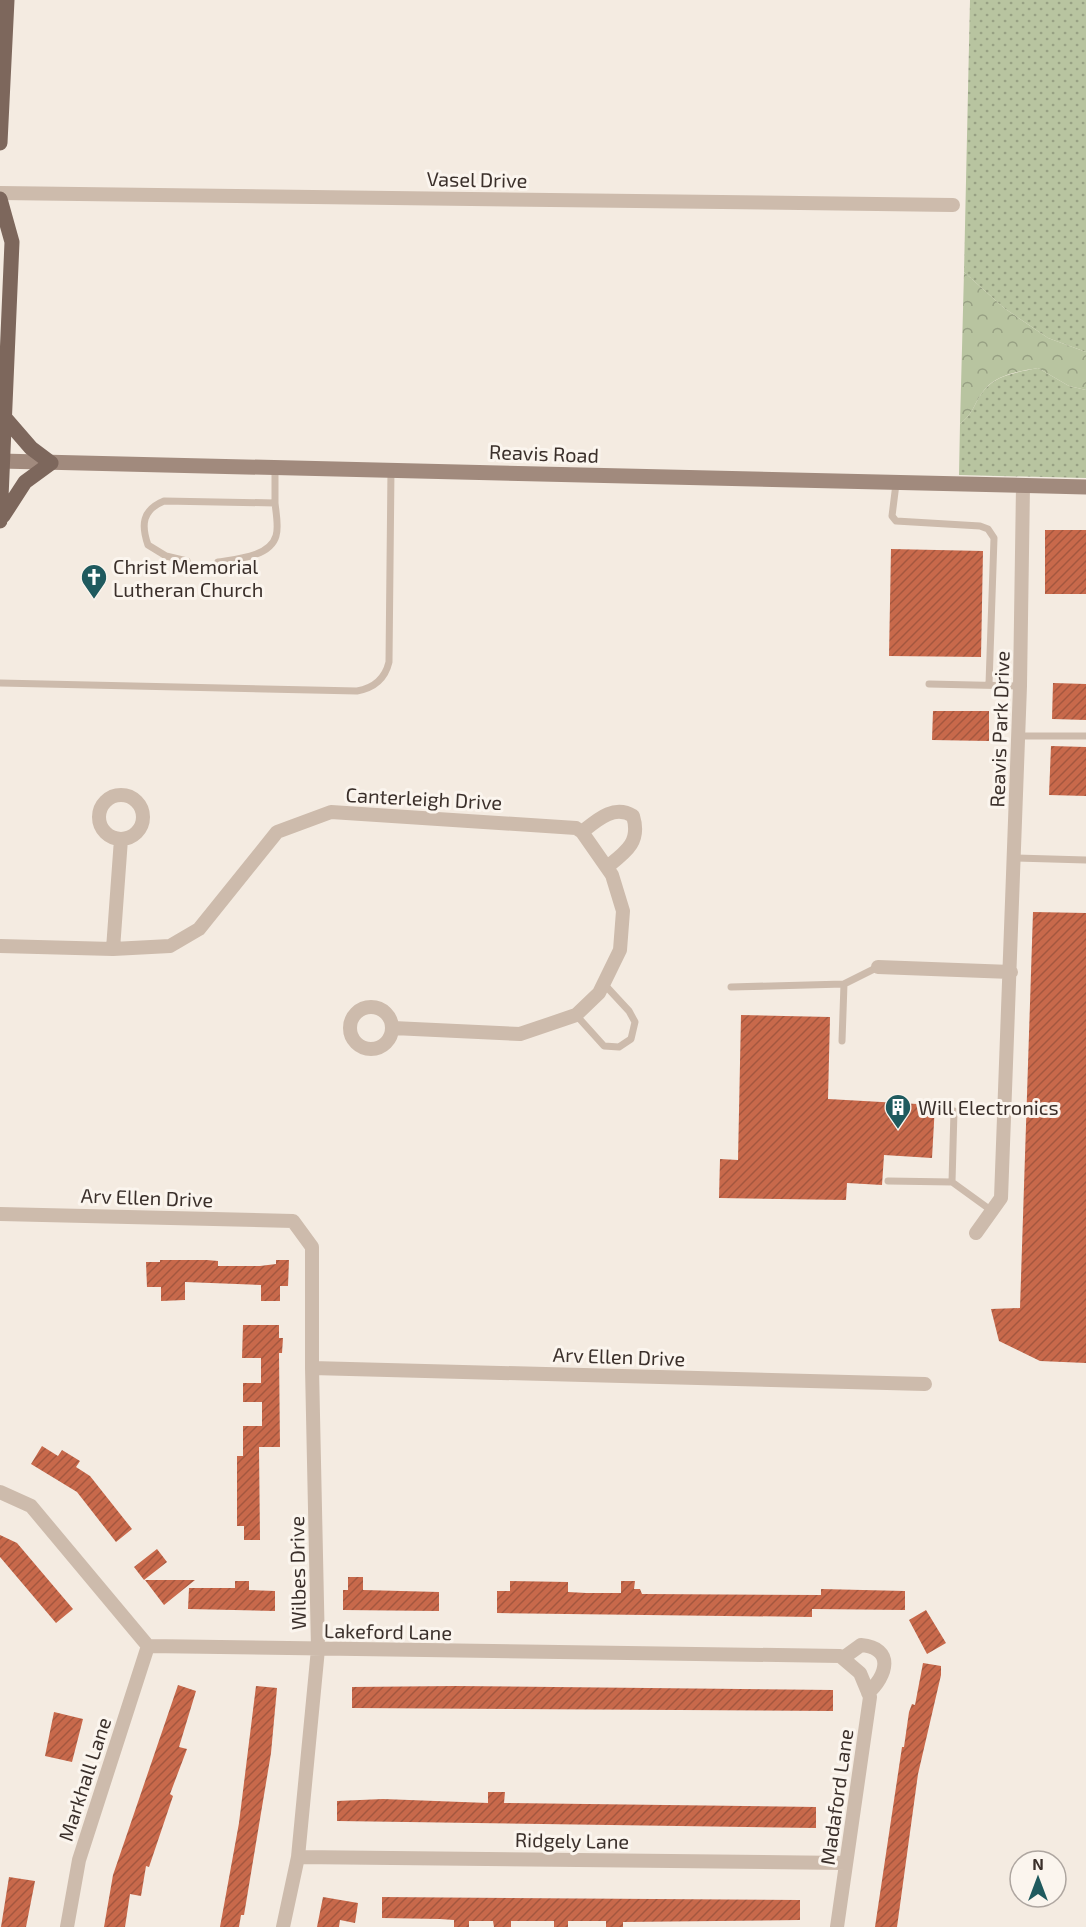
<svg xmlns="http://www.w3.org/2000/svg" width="1086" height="1927" font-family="'Exo 2',sans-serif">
<defs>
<pattern id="grass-dots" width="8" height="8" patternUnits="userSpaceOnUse" patternTransform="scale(1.5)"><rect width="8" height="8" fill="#b8c4a0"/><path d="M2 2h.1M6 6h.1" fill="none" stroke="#97a083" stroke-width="1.8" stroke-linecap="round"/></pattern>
<pattern id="forest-crowns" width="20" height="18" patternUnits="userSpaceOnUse" patternTransform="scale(1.5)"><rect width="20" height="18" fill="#b8c4a0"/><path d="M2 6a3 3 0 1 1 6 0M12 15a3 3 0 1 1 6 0" fill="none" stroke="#97a083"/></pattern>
<pattern id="building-hatch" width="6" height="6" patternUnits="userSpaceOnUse" patternTransform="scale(1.5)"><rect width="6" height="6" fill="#c8694b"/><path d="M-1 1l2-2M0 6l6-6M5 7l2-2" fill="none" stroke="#a4573f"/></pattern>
</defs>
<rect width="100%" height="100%" fill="#f4ebe1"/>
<path fill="url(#grass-dots)" d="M970 0H1086V352L1048 338 1004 308 964 272Z
M1038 368 1069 386 1086 390V478L959 475 960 424C975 412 974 402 985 389 998 374 1020 372 1038 368Z"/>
<path fill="url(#forest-crowns)" d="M964 272 1004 308 1048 338 1086 352V390L1069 386 1038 368C1021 371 998 374 985 389 974 402 975 412 960 424Z"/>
<path fill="url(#building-hatch)" d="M1045 530H1086V594H1045Z
M891 549 983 551 981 657 889 656Z
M1053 683 1086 684V720L1052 719Z
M933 711H989V741L932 740Z
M1051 746 1086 747V796L1049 795Z
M1033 912 1086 913V1363L1040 1361 999 1341 991 1309 1020 1308Z
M741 1015 830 1017 828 1099 935 1105 932 1158 884 1155 882 1185 847 1183 846 1200 719 1198 720 1159 738 1160Z
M160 1260H207L218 1261V1266H260L276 1264V1260H289L288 1286H280V1301H261V1285L185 1282V1300L161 1301V1287H147L146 1262H160Z
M243 1325H279V1338H283L282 1353H279L280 1447H259L260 1540H244V1526H237V1456H243V1426H262V1402H243V1383H261V1358H242Z
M42 1446 58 1456 62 1450 80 1461 76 1467 90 1476 132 1529 116 1542 77 1492 31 1464Z
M0 1535 17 1543 73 1609 56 1623 0 1557Z
M157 1549 167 1562 144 1580 134 1567Z
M348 1577H363V1590L439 1592V1611L343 1610V1590H348Z
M145 1580H195L164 1605Z
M235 1581H249V1590L275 1591V1611L188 1609 189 1588H235Z
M510 1581 568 1582V1592L586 1593H621V1581H635L634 1589H640L642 1594 821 1595V1589L905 1591V1610L812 1609V1617L497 1613V1591H510Z
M926 1610 946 1643 927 1654 909 1620Z
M923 1663 941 1666V1675L918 1774 897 1927H875L902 1747H904L909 1712 912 1704 915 1705Z
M178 1685 196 1691 179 1747 187 1749 170 1794 173 1796 149 1867 146 1866 141 1896 130 1894 125 1927H104L113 1875Z
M256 1686 277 1688 271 1753 244 1915H241L239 1927H220L239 1823Z
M455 1686 833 1690V1711L352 1708V1687Z
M54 1712 83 1719 72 1762 45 1756Z
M488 1792H505L504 1803 816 1807V1828L337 1821V1801L383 1799 488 1803Z
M9 1877 35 1881 26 1927H1Z
M323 1897 358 1903 355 1923 340 1920 339 1927H317Z
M382 1897 800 1900V1920L623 1922V1927H606V1921H568V1927H554V1921H511V1927H494L493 1921H469V1927H454V1920L440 1919 382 1918Z"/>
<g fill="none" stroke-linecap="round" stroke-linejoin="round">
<path stroke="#cdbbac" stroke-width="7" d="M275 466V503
M896 484 892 516 896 521 980 526 988 529 994 538 989 684
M187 561 166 556 148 545C141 525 142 510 164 501L275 503C276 513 279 527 276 536 270 557 236 559 218 562
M0 683 357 691C374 688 385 679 389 662L391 469
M929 684 1020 686
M1019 736H1086
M1015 858 1086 860
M731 987 844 984 878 967
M576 1015 604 1046 619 1047 631 1039 635 1022 629 1011 604 984
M842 1041 844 984
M888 1181 952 1182 992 1211
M952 1182 954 1111"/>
<path stroke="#cdbbac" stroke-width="14" d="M0 193 953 205
M99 817a22 22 0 1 1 44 0a22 22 0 1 1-44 0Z
M582 832C597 820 614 804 633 816 641 842 626 852 607 867
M0 946 113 949 170 946 199 929 277 832 331 812 576 828 582 832 612 875 623 911 620 950 599 993 576 1015 520 1034 393 1028
M113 949 121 839
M878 967 1011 972
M350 1028a21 21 0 1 1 42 0a21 21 0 1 1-42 0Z
M0 1214 293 1221 312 1247V1368L318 1649 298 1857 283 1927
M976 1233 1001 1198 1020 686 1023 486
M312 1368 925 1384
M0 1492 31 1506 148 1646 840 1656 860 1673 870 1697 837 1927
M843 1658 861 1645C895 1648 887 1676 868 1693
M298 1857 846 1863
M67 1927 79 1860 148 1646"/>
<path stroke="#a18a7d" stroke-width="15" d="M0 461 1086 487"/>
<path stroke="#7d675c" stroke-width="15" d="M0 143 7 0
M0 199 12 242 0 521
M3 516 25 482 51 463 31 448 5 418"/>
</g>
<defs>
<g id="church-pin" transform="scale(1.35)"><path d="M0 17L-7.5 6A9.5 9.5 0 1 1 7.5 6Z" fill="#1f5a5e" stroke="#fbf5ee"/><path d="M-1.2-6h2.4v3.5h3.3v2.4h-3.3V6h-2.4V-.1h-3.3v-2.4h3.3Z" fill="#fff"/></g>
<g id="building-pin" transform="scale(1.35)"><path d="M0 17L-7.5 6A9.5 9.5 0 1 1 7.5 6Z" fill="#1f5a5e" stroke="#fbf5ee"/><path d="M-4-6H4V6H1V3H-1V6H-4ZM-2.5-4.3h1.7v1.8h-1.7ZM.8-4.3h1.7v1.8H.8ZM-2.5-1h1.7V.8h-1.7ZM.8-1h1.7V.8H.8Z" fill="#fff"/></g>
</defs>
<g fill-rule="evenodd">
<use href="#church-pin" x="94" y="577"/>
<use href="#building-pin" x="898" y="1107"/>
</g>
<g text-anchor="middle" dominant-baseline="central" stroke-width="6" stroke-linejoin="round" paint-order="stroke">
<g font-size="20" fill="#3b302b" stroke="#fbf5ee">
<text transform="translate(477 179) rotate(1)">Vasel Drive</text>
<text transform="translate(544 453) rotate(2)">Reavis Road</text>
<text transform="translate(999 729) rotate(-88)">Reavis Park Drive</text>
<text transform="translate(424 798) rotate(3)">Canterleigh Drive</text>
<text transform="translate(147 1197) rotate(2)">Arv Ellen Drive</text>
<text transform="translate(619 1356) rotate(2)">Arv Ellen Drive</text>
<text transform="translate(297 1573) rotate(-91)">Wilbes Drive</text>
<text transform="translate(388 1631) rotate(1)">Lakeford Lane</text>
<text transform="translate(84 1779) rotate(-72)">Markhall Lane</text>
<text transform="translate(836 1797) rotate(-82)">Madaford Lane</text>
<text transform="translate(572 1840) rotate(1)">Ridgely Lane</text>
</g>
<g font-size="20" fill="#3b302b" stroke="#fbf5ee" text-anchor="start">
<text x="113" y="566">Christ Memorial<tspan x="113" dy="23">Lutheran Church</tspan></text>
<text x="918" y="1107">Will Electronics</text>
</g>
</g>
<g transform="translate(1038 1879)"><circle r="28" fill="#fbf5ee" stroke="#aea6a0" stroke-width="1.5"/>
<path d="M0-4.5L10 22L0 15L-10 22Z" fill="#1f5a5e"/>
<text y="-9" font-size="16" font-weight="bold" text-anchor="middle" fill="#3b302b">N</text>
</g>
</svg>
